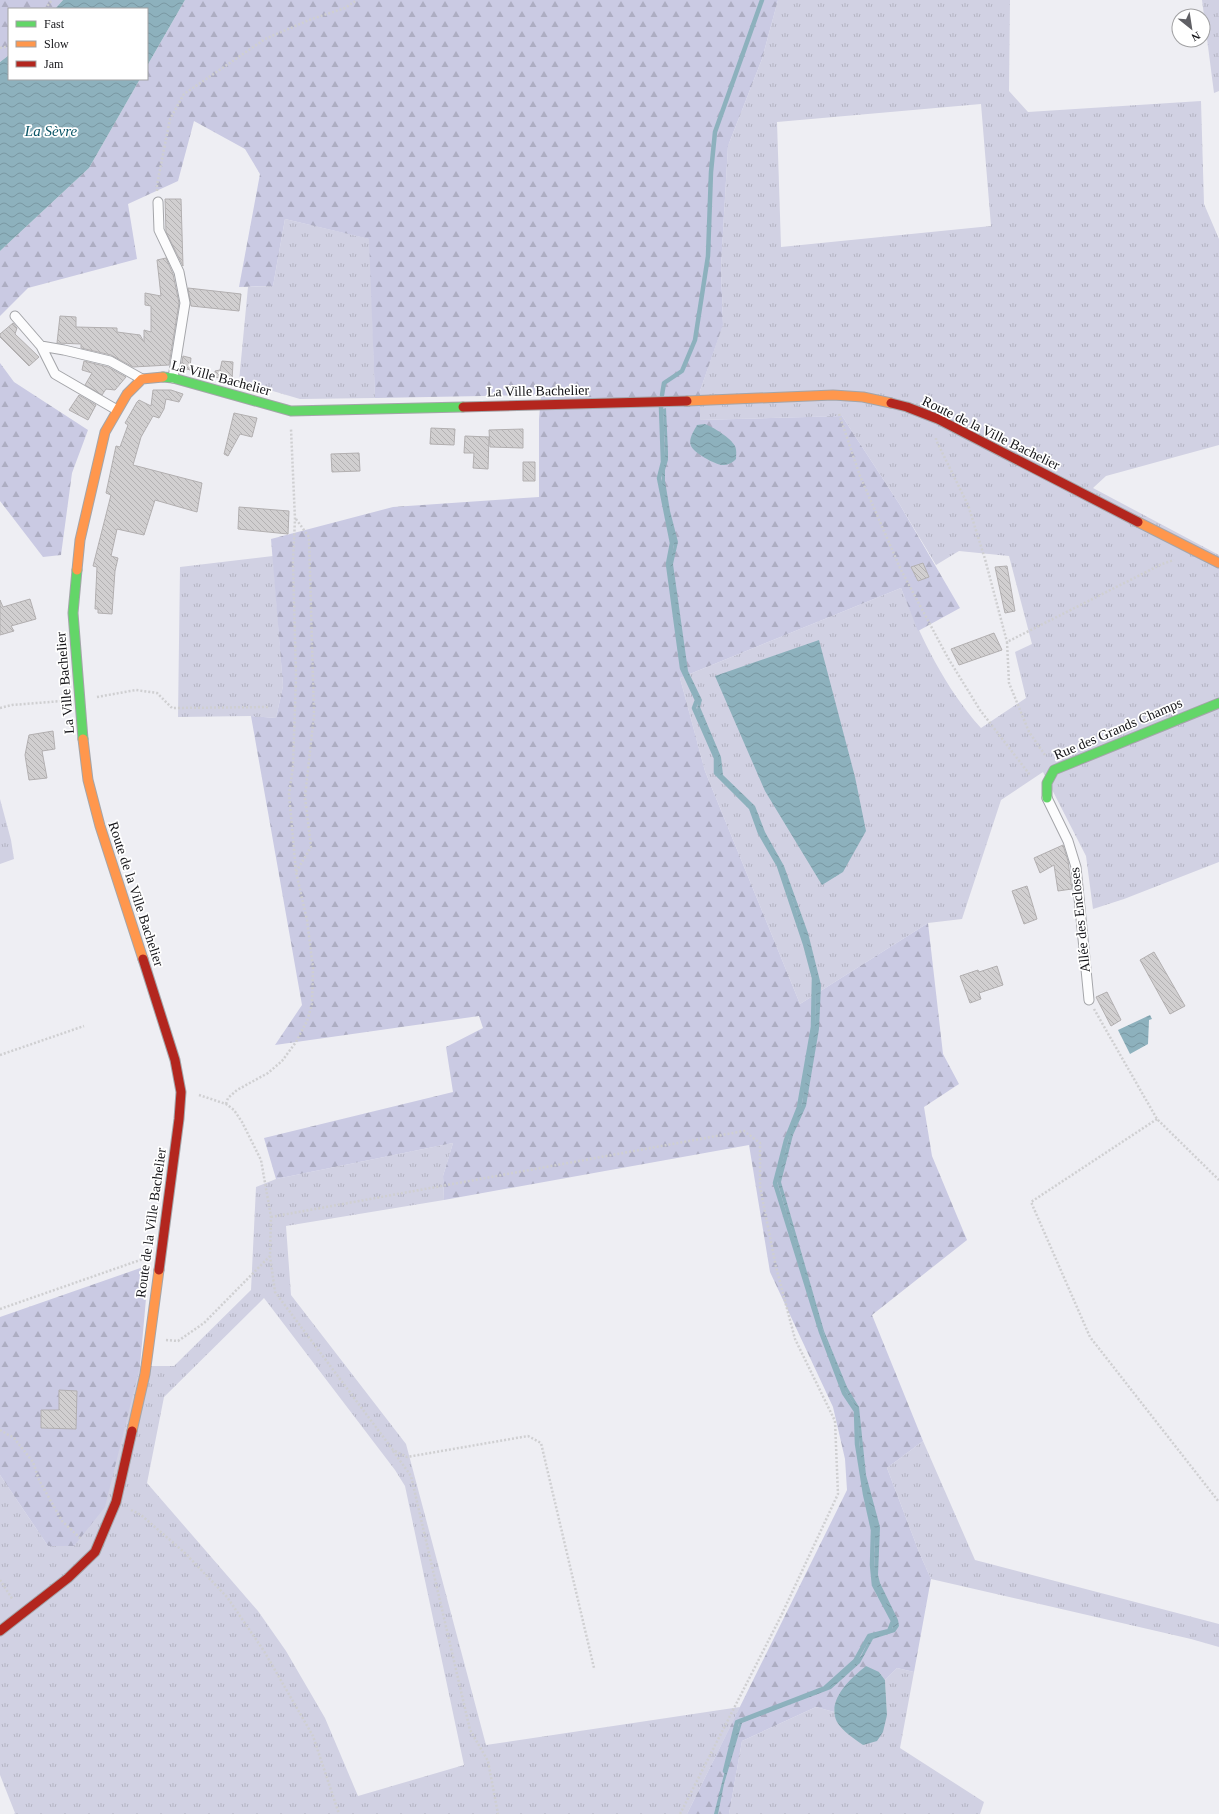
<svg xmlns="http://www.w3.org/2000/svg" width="1219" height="1814" font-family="Georgia,serif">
<defs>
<pattern id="grass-tufts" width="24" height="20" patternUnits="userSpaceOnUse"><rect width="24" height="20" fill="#d1d1e3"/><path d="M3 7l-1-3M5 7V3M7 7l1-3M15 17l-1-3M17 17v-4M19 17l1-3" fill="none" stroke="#b3b3c2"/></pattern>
<pattern id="forest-firs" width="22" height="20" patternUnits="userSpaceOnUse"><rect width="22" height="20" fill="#cacae3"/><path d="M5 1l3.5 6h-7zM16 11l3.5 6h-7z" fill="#adadc2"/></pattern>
<pattern id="water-waves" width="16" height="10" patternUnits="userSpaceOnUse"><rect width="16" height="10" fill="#8db1bd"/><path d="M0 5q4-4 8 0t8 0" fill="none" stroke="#7997a2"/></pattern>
<pattern id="building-back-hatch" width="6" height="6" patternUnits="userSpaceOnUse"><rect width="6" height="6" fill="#d1cfd0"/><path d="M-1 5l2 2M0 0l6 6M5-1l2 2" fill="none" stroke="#b3b1b2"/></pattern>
</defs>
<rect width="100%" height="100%" fill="#eeeef3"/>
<path fill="url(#grass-tufts)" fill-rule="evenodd" d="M778 0H1010L1009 91 1028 112 1201 101 1204 204 1219 239V445L1106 476 1093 488 1219 555V862L1124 899 1093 909 1086 856 1043 772 1001 800 962 919 928 923 800 1004 705 771 680 678 901 588C921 638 945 688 981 728L1026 698 1015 652 1032 644 1009 556 959 551 936 565 900 505 842 416 700 420V391L723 324 721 267 728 146 762 59ZM981 104 991 226 781 247 777 122Z
M1202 0H1219V91L1214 93Z
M285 219 370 239 375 398 300 399 239 381 248 287 273 286Z
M273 556 283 686 276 718 251 716 178 717 180 567Z
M0 799 11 840 14 859 0 864Z
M453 1143 443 1176 444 1200 286 1226 291 1295 406 1444 486 1745 740 1707 687 1814H14L15 1813 0 1775V1475L48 1546 140 1366H174L251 1290 256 1187 276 1179ZM264 1298 395 1470 405 1486 464 1765 358 1796 325 1718 286 1651 258 1611 147 1483 164 1397Z
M923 1441 975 1560 1219 1624V1647L1191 1639 931 1579 919 1552 887 1468Z
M897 1668 914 1672 900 1748 984 1802 980 1814H729L742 1741 816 1707 834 1712 838 1723 863 1745 887 1715 885 1680Z"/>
<path fill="url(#forest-firs)" d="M0 0H63L55 9H9V55L0 62Z
M185 0H778L762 59 728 146 721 267 723 325 700 391V420L842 416 900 505 960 608 918 631 901 588 680 678 705 771 800 1004 928 923 943 1054 959 1084 924 1107 932 1156 967 1240 872 1315 923 1441 887 1468 919 1552 931 1579 914 1672 897 1668 885 1680 879 1672 836 1701 834 1712 816 1707 742 1741 729 1814H687L847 1490 845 1459 833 1407 770 1272 749 1145 444 1200 443 1176 453 1143 276 1179 264 1138 453 1092 446 1047 483 1028 479 1016 275 1045 302 1005 251 716 276 718 283 686 271 539 393 507 539 497V419L541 395 375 398 369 239 285 219 273 286 239 287 260 174 245 149 194 121 178 181 128 204 137 259 28 288 0 316V251L89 168 140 79H147V66Z
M0 363 14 382 88 430 72 473 61 555 43 557 0 501Z
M149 1265 140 1366 105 1507 74 1546H48L0 1475V1317Z"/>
<path fill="url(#water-waves)" d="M63 0H185L147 66V9H55Z
M9 55V79H140L89 168 0 251V62Z
M666 408 668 452V460L665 470V481L670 511 678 542 673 564 688 671 702 700 700 707 721 757 723 775 755 806 765 832 784 866 808 933 821 985 819 1029 806 1106 793 1135 781 1182 824 1331 847 1387 859 1407 866 1475 880 1527 878 1575 880 1583 898 1620 899 1626 895 1632 873 1639 860 1663 831 1689 742 1723 724 1784 718 1814H714L733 1739 740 1722 821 1691 831 1685 861 1656 871 1636 893 1628V1618L875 1584 874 1575 875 1533 861 1468 857 1409 844 1389 816 1312 777 1181 792 1127 802 1104 808 1058 815 1026 816 978 796 910 780 865 763 836 751 806 718 774V758L697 710 698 701 684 670 669 565 674 545 662 488V468L665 451 663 409Z
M705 424C713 427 731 438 735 446 737 451 736 455 736 459 732 463 728 465 722 465 714 464 694 453 691 446 688 439 694 431 697 425Z
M819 640 855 777 866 831 843 872 822 885 765 791 715 676Z
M1150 1015 1152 1019 1149 1020 1148 1044 1130 1054 1118 1030Z
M866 1666 879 1672 885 1680 887 1715 883 1732 877 1741 863 1745C855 1739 842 1731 837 1722 826 1700 851 1678 866 1666Z"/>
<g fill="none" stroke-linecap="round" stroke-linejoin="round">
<path stroke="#8db1bd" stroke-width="4.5" d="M662 395 664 383 682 371 695 340 708 256 711 172 715 132 762 0
M661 407 663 462 659 478 672 543 668 564 682 668 697 700 694 708 716 758V773L751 808 760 833 779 866 805 944 814 978 813 1027 799 1107 786 1140 775 1183 821 1332 844 1393 856 1411 857 1444 865 1494 873 1530 872 1565 874 1585 893 1621 889 1631 869 1636 855 1661 825 1688 737 1722 725 1771"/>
</g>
<path fill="url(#building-back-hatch)" stroke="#b2afb0" d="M165 199H181L183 266 166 232Z
M166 258 173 274 179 303 169 365 133 367 111 355 81 348V344L57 343 60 316 76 317V327L117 328V332L140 335 144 342V330L151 332V306L145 305V293L161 296 157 260Z
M188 288 241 294 239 311 191 306Z
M13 323 17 328 15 334 39 357 29 366 0 337V334Z
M183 356 191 358 190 367 196 372 181 367Z
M84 361 108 367 126 377 115 390 106 389 102 395 85 385 92 373 82 370Z
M222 361 233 362 232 381 215 377V371L220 370Z
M153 390H171L183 394 179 402 166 399 164 409 159 418 153 416 141 437 133 465 202 483 197 512 155 500 144 535 117 529 111 556 118 558 115 571 112 614 98 613V609H95L97 567 93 566 111 495 106 493 116 446 120 447 128 425 125 423 137 402 139 400 151 406Z
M79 395 96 405 88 420 69 410Z
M234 413 257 418 252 437 240 434 228 456 224 454Z
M431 428 455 429 454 445 430 444Z
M523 429V448L490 447 489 430Z
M465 436 489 437 488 469 473 468 474 453H464Z
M359 453 360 471 332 472 331 454Z
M523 462H535V481H523Z
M239 507 289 511 288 534 238 529Z
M923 563 929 577 918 581 911 567Z
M1007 566 1015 611 1005 613 995 567Z
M30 599 36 619 11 626 14 631 0 635V600L3 607Z
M994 633 1002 650 959 665 951 649Z
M53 731 55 749 42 751 47 778 29 780 25 755 29 735Z
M1063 845 1068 861 1072 889 1058 891 1054 865 1040 873 1034 858Z
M1027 886 1037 919 1024 924 1012 891Z
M1154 952 1185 1006 1170 1014 1140 960Z
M997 966 1003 985 979 993 981 999 970 1003 960 976 978 970 979 972Z
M1107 992 1121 1020 1111 1026 1096 997Z
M59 1390 77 1391 76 1429 41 1428V1410H59Z"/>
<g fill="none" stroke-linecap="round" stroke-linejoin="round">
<g stroke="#a4a5a9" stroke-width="11">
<path id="lane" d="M158 202 159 230 179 272 185 303 173 378
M15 316 41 346 55 374 117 410
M41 346 64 350 110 361 142 379
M1047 798 1068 841 1076 867 1089 1000"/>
</g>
<g stroke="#a4a5a9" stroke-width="11">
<path id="fast" d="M163 377 173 378 291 411 463 407
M77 570 73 613 83 739
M1047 798V783L1054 770 1219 703"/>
</g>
<g stroke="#a4a5a9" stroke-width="11">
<path id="slow" d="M687 401 833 395 863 397 891 403
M1138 522 1219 563
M77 570 80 540 105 432 127 394 142 379 163 377
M83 739 88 780 100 826 143 959
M132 1431 145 1374 159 1270"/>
</g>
<g stroke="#a4a5a9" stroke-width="11">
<path id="jam" d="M891 403 907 407 938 419 1138 522
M463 407 687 401
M143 959 175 1060 181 1092 179 1119 159 1270
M0 1631 68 1578 95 1552 116 1502 132 1431"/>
</g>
<path stroke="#cfcfd1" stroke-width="2.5" stroke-dasharray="2 2" stroke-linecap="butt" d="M45 9 52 0
M0 48 9 46
M157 191V185L170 119 184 94 265 39 309 20 345 8 357 0
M839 414 860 476 901 570 948 658 980 710 1030 775
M936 438V440L968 505 985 559 1007 642
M296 519 309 537 314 715 305 797 311 847 296 872
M97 697 136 690 157 693 172 708 269 707
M0 708 12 705 62 701
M1045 755 1029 732 1009 683 1007 642 1162 564 1174 560
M1094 1009 1157 1119 1219 1180
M0 1055 84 1026
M199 1095 226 1104 234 1110 242 1122 261 1160 271 1217 270 1256 275 1292 393 1450 407 1457 528 1436 541 1443 594 1668
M226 1104 228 1098 237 1090 268 1073 282 1061 296 1042 307 1021 312 1004 313 968 307 920 296 872 289 794 293 767 296 677 293 562 295 519 291 429
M1157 1119 1031 1202 1090 1337 1219 1502
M271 1217 744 1131 760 1143V1187L776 1267 795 1339 835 1421 838 1494 781 1616 680 1814
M0 1309 143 1259
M166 1340 178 1341 204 1323 270 1256
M0 1430 14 1438 33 1462 39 1480 62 1521 81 1539
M393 1451 411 1476 470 1730 488 1761 498 1814
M131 1510 141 1515 184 1552 227 1597 264 1651 313 1736 339 1814
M0 1580 13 1600"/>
<use href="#lane" stroke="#fcfcfd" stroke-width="9"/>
<use href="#fast" stroke="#63d668" stroke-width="9"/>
<use href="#slow" stroke="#ff974d" stroke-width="9"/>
<use href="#jam" stroke="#b3261e" stroke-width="9"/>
</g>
<g text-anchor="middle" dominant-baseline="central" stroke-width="3.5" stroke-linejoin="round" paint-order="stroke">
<g font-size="14" fill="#141418" stroke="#fff">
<text transform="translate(221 378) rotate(15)">La Ville Bachelier</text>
<text transform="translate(538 391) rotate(-1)">La Ville Bachelier</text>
<text transform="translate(991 433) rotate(26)">Route de la Ville Bachelier</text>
<text transform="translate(65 683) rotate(-95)">La Ville Bachelier</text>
<text transform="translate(1118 729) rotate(-23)">Rue des Grands Champs</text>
<text transform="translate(136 894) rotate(72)">Route de la Ville Bachelier</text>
<text transform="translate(1080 920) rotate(-96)">Allée des Encloses</text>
<text transform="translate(151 1223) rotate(-82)">Route de la Ville Bachelier</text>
</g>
<g font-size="15" font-style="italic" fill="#0a5566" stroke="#fff">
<text x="51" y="131">La Sèvre</text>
</g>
</g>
<rect x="8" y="8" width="140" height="72" fill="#ffffff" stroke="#a1a1a3"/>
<rect x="16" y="21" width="20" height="6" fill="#63d668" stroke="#a1a1a3"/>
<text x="44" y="28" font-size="12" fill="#141418">Fast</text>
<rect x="16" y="41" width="20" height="6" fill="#ff974d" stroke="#a1a1a3"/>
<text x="44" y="48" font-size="12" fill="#141418">Slow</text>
<rect x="16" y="61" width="20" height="6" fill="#b3261e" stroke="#a1a1a3"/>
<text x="44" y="68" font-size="12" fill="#141418">Jam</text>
<g transform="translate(1191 28) rotate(150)"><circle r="19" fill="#ffffff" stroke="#a1a1a3"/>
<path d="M0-3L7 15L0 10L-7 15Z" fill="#606065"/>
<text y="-6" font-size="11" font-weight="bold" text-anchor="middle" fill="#141418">N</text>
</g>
</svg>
